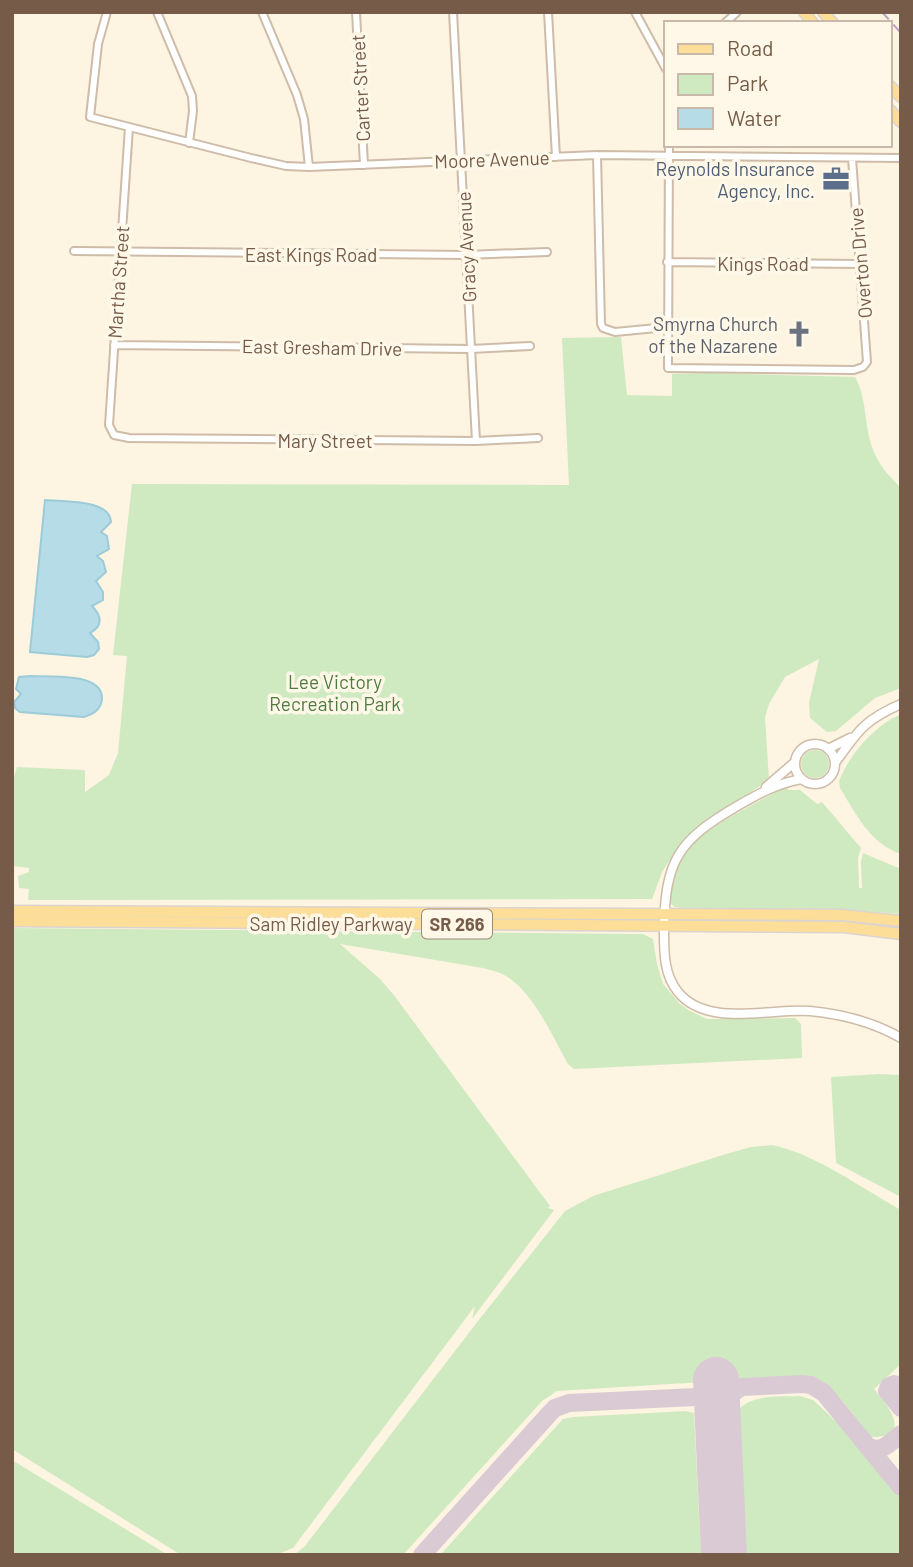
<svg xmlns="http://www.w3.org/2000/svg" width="913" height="1567" font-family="Barlow,sans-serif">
<rect width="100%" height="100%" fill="#fdf4e2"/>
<path fill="#cfeac0" d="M621 337 627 395 672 396V374L705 373 855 377C867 398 864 424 872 447 877 463 889 476 901 488V688L875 698 836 731 827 732 810 718 809 703 819 659 785 677 769 704 765 717 769 780 696 828 675 852 662 872 652 899 28 900 29 889 19 888 18 876 29 872V868L12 866V783L17 767 85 770V792L109 775 118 753 127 656 113 655 132 484 569 485 562 338Z
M901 714V854C869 843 857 815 840 788L839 781C850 754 874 726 901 714Z
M801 764a14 14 0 1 1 28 0a14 14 0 1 1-28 0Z
M785 786 789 790H800L817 804 822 802 861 848 858 858 859 888H862L861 862 863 853 901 869V914L842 909 683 908 675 907 671 904C668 894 671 886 674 877 690 827 746 812 785 786Z
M12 928 643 934 653 939 657 964 663 984 680 1004 690 1011 707 1019 795 1018 801 1024 802 1058 574 1069 568 1064C554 1039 536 999 513 981 504 973 494 971 483 968L340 944 380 979 393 994 550 1206 548 1208 554 1210 472 1319 475 1306 293 1548 275 1555H181L12 1449Z
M879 1074 901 1075V1197L836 1163 831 1077Z
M772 1145C816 1154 861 1188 901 1210V1364L874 1389C890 1408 913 1438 870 1437 852 1414 833 1380 802 1376L557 1391 542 1401 403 1555H294L305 1546 478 1321 565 1211 593 1196 726 1154 751 1147Z
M800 1396 813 1400 822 1408 851 1437 901 1499V1555H746L741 1468 740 1461H737C737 1448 733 1430 736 1417 741 1393 782 1397 800 1396Z
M686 1411 694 1413 701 1555H440L563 1419 573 1417Z
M12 1460 168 1555H12Z"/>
<path fill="#b6dce7" stroke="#9ccbd9" stroke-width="2" d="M45 500C64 502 110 499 111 522L101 532 107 536 109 549 97 556 103 561 106 572 96 581 103 592V600L92 606C102 616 103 626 90 633L98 642 99 649 94 655 87 657 30 652Z
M30 676C49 677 103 672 102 699 101 710 93 714 84 717L20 712 15 708 14 702 21 694 16 689 19 677Z"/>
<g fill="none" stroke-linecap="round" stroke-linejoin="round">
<path stroke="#dacad4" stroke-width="18" d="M901 1389 894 1384 889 1386 887 1391 901 1408
M867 1446C882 1454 889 1443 901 1434
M422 1555 550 1413 555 1408 569 1403 717 1396 731 1394 742 1387 802 1384 811 1385 824 1393 901 1487"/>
<path stroke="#dacad4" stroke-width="46" d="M716 1380 724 1555"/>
<g stroke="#cebca8" stroke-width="10">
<path id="minor" d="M107 12 98 44 90 117 251 158 286 166 309 167 597 155 901 158
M157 12 192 96 193 111 189 143
M262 12 297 95 304 119 309 167
M356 12 364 165
M453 12 476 441
M548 12 556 157
M635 12 666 69
M725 23 737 12
M129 127 109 425 114 435 129 438 476 441 538 438
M669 145 668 368 854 370 863 367 867 362 852 158
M597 155 601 324 603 328 615 332 667 327
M74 251 466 255 547 252
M667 262 860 264
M114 345 471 349 530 346"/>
</g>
<g stroke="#cebca8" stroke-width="11">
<path id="tertiary" d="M795 764a20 20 0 1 1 40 0a20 20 0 1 1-40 0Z
M828 749 850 738
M835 763C858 731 864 720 901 704
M802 779C778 783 760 793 739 805 677 841 665 860 664 932 664 953 664 975 678 992 707 1028 770 1008 810 1011 842 1014 873 1022 901 1038
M766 787 795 762"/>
</g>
<g stroke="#dbd4cf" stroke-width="13">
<path id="primary" d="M804 12 813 23
M823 12 833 23
M890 86 901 97
M890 110 901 122
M12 911 842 915 901 921
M12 921 844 927 901 934"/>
</g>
<use href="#minor" stroke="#fff" stroke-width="6"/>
<use href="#tertiary" stroke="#fff" stroke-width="8"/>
<use href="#primary" stroke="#fdde98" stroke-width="10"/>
<path stroke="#b7a0c6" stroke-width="2" stroke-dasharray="10 7" stroke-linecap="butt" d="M882 12 901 33"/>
</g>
<defs>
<g id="office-bare" transform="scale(2.1)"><path d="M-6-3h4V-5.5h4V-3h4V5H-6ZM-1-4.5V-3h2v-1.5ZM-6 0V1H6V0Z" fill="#5c6f8a" stroke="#fff8e8" stroke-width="2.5" paint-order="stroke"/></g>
<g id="church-bare" transform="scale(2.1)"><path d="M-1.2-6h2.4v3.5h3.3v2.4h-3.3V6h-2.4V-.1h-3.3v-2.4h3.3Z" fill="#6b7280" stroke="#fff8e8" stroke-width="2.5" paint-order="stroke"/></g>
</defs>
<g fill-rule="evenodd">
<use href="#office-bare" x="836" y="179"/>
<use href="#church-bare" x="799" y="334"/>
</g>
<g text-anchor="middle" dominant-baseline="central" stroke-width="7" stroke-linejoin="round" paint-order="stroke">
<rect fill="#fff8e8" stroke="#9e8a78" stroke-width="2" x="422" y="909.5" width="70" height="29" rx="5"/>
<g font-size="18" font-weight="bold" fill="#755b48">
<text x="457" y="924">SR 266</text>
</g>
<g font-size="19" fill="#755b48" stroke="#fff8e8">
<text transform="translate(360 88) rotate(-93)">Carter Street</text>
<text transform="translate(492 159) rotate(-2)">Moore Avenue</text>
<text transform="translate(466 247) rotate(-93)">Gracy Avenue</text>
<text x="311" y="254">East Kings Road</text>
<text x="763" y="263">Kings Road</text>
<text transform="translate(860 263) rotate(-95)">Overton Drive</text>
<text transform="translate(118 282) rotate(-86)">Martha Street</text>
<text transform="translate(322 347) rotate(1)">East Gresham Drive</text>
<text x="325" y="440">Mary Street</text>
<text x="331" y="923">Sam Ridley Parkway</text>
</g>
<g font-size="19" fill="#4e5e75" stroke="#fff8e8" text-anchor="end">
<text x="815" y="168">Reynolds Insurance<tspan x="815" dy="22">Agency, Inc.</tspan></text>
</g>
<g font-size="19" fill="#5b616d" stroke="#fff8e8" text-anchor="end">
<text x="778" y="323">Smyrna Church<tspan x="778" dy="22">of the Nazarene</tspan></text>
</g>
<g font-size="19" fill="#4d7b40" stroke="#fff8e8">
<text x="335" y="681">Lee Victory<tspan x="335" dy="22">Recreation Park</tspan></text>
</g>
</g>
<rect width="913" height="1567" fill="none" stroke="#755b48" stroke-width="28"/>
<rect x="664" y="21" width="228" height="126" fill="#fff8e8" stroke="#c8b9a8" stroke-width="2"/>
<rect x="678" y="44" width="35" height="10" fill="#fdde98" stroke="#c8b9a8" stroke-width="2"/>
<text x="727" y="56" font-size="21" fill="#755b48">Road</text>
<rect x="678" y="74" width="35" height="21" fill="#cfeac0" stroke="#c8b9a8" stroke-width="2"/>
<text x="727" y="91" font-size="21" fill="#755b48">Park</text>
<rect x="678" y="108" width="35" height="21" fill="#b6dce7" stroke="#c8b9a8" stroke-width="2"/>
<text x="727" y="126" font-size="21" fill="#755b48">Water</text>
</svg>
